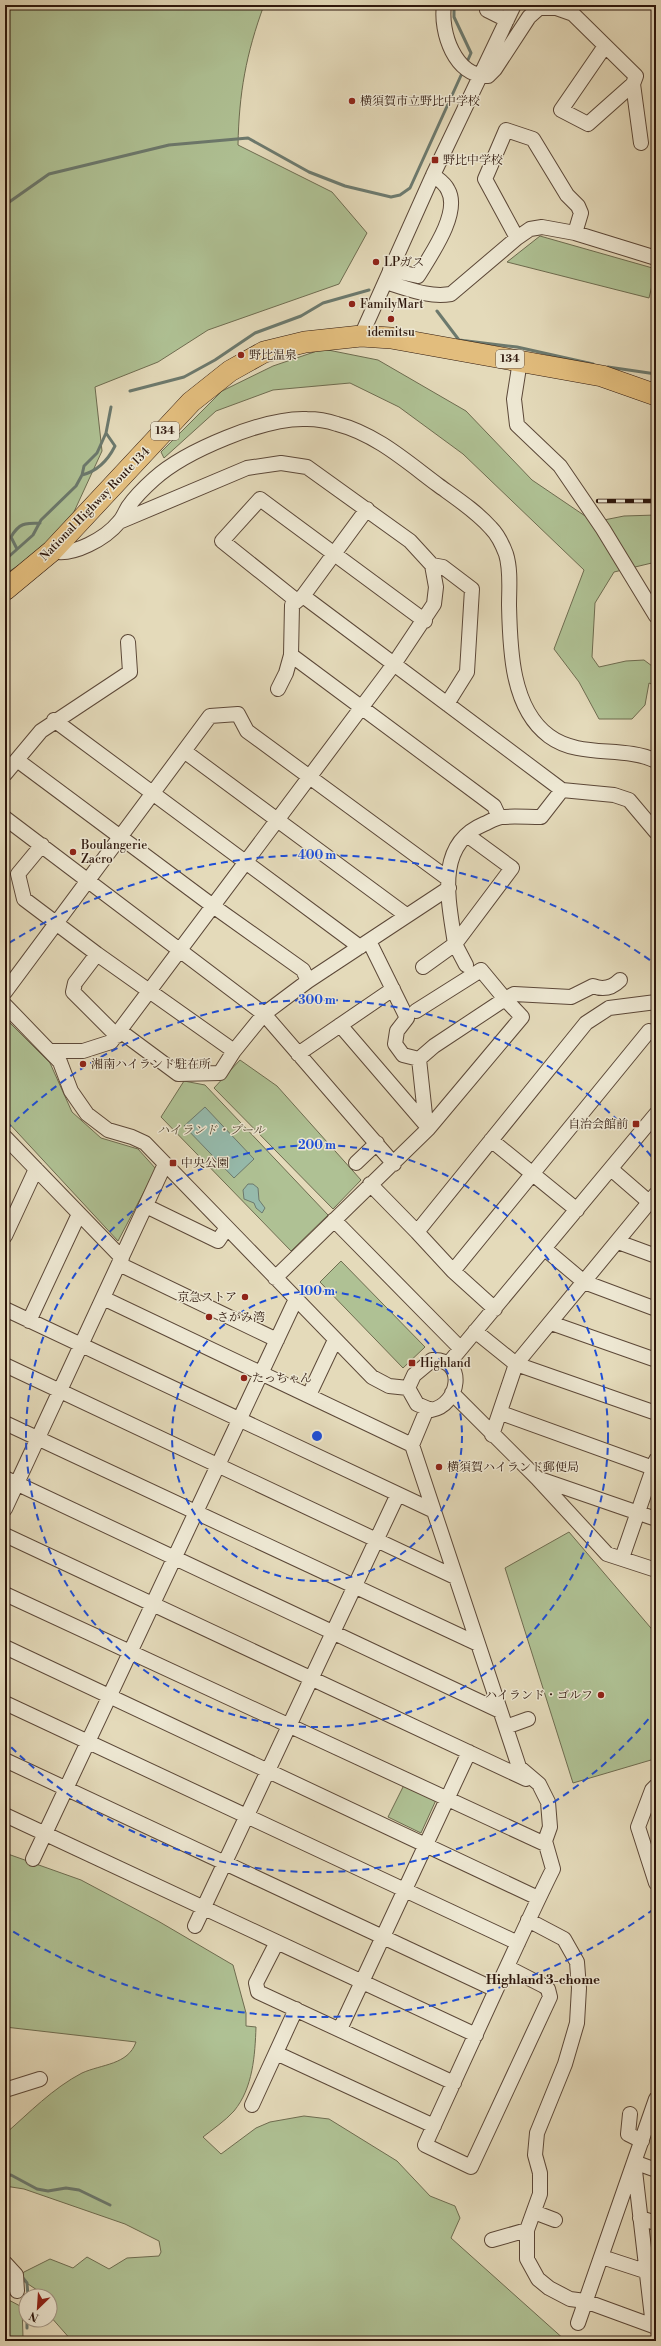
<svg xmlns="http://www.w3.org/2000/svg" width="661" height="2346" font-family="'Libre Bodoni','Noto Serif JP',serif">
<rect width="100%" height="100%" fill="#e4daba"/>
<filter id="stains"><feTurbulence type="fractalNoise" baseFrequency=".005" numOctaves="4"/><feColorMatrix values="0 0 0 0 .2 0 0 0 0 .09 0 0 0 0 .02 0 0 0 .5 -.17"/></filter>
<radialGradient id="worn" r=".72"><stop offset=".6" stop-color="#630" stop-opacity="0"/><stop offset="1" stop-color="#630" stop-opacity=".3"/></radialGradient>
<path fill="#afc194" stroke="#6e6c50" d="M5 5H264C246 54 239 93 238 145L332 192 367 233 339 284 208 330 158 362 95 387 102 451 73 514 43 550 5 574Z
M540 236 656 269 649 298 507 262Z
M323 349 378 360 466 411 532 480 594 522 624 516 656 515V562L614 572 595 603 592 657 599 667 626 661 644 660 656 669V686L649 683 645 705 632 719H599L579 682 554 649 584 570 463 454 399 407 350 383 273 390 216 411 164 458 161 452 222 391 273 366Z
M5 1018 50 1063 72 1112 101 1138 138 1149 156 1169 118 1241 5 1119Z
M240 1060 277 1086 361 1180 333 1209 214 1088Z
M184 1081 205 1085 328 1215 291 1251 161 1117Z
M341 1261 425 1347 403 1368 320 1282Z
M569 1532 656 1634V1756L651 1760 573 1783 505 1568Z
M404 1785 436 1800 421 1833 388 1817Z
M5 1853 81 1880 158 1921 233 1965 246 2013V2026L256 2027C255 2055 253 2088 234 2111 225 2121 213 2129 203 2137L221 2154 256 2128 270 2122 304 2116 329 2119 397 2161 430 2196 455 2206 460 2218 451 2238 566 2341H72L50 2316V2296H43V2294L19 2278 24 2272 50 2259 73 2268 87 2257 109 2269 127 2258 159 2256 161 2252 159 2241 125 2224 24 2189 5 2186V2134C29 2113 53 2088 82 2073 102 2064 128 2065 136 2042L5 2027Z
M5 2298 22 2307 23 2337 5 2336Z"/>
<path fill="#96bbad" stroke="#6c796d" d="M205 1107 254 1159 234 1178 184 1126Z
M248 1184H253L258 1188 259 1200 265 1208 262 1213 256 1208 254 1203 244 1199 243 1190Z"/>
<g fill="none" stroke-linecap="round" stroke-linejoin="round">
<path stroke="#6c796d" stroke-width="3" d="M454 5V17L471 53 467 62
M5 205 49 174 169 145 248 138 309 172 345 186 391 197 400 195 410 188 463 71
M437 311 459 340 517 347 593 364
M608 367 656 374
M130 391 184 377 215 360 255 333 301 316 323 303 369 290
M82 475 84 466 97 453 106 433
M17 549 11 537C19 523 25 523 40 523
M5 560 33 535 41 520 76 486 82 475C98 471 108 460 115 446L106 433 111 407
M5 2176 11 2175 37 2189 48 2191 66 2188 79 2190 110 2205
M23 2278 27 2283 28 2296
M27 2328V2320"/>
<g stroke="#5c4838" stroke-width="16">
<path id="minor" d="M444 5C440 32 455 77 488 76L495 69 529 17 539 8H556L573 14 636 76 633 84 641 143
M487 10 507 20
M605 46 561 110 588 124 633 84
M517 238 485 179 506 130 533 139 567 195 578 206 581 213 575 233
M390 270 418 276C430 256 461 213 448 190 445 183 438 179 433 175
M385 282C407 288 428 298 451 294L517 238 530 229 542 227 575 233 656 258
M361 336 433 175 514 5
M520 361 514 399 517 425 560 466 603 529 656 616
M367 509 303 596 292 605 291 655 494 806 499 817
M52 551C73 557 106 538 119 522 123 518 125 512 128 507 135 497 145 487 154 479 185 451 265 417 307 419 316 419 328 421 337 424 376 434 407 462 438 485 456 498 476 511 491 528 497 534 503 546 506 554 511 570 509 589 509 605 510 648 511 708 549 736 580 759 623 745 656 761
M432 565 443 567 472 589 467 672 447 704
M303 596 562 790 614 795 629 800 656 832
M297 601 222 541 260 499 425 621
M278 689 286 673 291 655
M54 720 360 947
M184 751 406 915
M17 760 213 906 303 970 308 981
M5 774 41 731 130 672 128 642
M5 818 264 1014 394 1164
M42 845 18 874 24 899 97 954 234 1051
M369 941 407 1018 397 1031 395 1044 403 1055 419 1059 426 1124
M97 954 75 983 73 992 117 1036
M466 965 455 944 512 868 467 835
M423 967 455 944C449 902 434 845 484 824 489 822 495 818 501 817 514 816 528 817 541 817L562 790
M5 992 210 716 238 714 247 731 447 878
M5 1005 60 1062 71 1091 87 1114 108 1130 132 1137 145 1143 372 1377 389 1386 408 1388
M416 1011 481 970 505 999 514 994 571 997 593 986C603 990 612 988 620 980
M340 1025 426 1125
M120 1031 178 1074 220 1073 234 1051 264 1014 308 981 449 888
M51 1051H83L111 1042 394 664 434 604 436 587 432 565 410 541 307 467 281 463 247 468 119 522
M298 1054 393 989
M5 1137 122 1258
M491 1140 577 1210
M356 1163 377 1143
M611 1169 649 1202 656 1205
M370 1184 417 1232
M146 1206 218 1241 224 1232
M334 1220 460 1348
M5 1236 36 1169
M618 1242 656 1256
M545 1249 584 1282 656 1309
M119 1264 277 1340
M453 1271 649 1031
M275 1278 428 1129 522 1017 505 999 434 1046 419 1059
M103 1298 412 1445
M5 1309 434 1511
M495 1309 453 1271 417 1232 586 1023 609 1008 656 1002
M29 1321 79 1214
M551 1323 656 1360
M475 1331 516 1364 656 1413
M432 1360C467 1358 460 1405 431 1410L417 1404 408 1388 414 1375Z
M448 1364 656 1114
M5 1365 455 1577
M452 1393 537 1478 607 1554 656 1570
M309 1395 335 1340
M427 1409 412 1445 519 1767 539 1784 548 1802 550 1827 545 1841 553 1869C533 1909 515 1950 496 1990L425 2145 471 2167 550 1997 548 1989 544 1986 507 1967
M501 1413 656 1469
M5 1423 478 1644
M492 1435 516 1364 656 1194
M5 1478 500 1711
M540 1479 656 1519
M5 1509 165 1164
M5 1535 526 1779
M622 1558 656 1460
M5 1594 545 1844
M5 1647 538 1898
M5 1703 518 1943
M506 1727 528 1719
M5 1760 496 1990
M656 1786 652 1790 638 1827 656 1883
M5 1815 476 2035
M33 1859 296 1299
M528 1920 564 1939 577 1962 579 1988 577 2023 565 2064 537 2133 535 2155 540 2173V2194L527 2230V2259L538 2279 549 2288 570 2299 585 2301 656 2327
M195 1926 398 1494
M277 1942 256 1983 258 1992 454 2083
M340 2029 469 1752
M276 2053 434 2126
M5 2090 40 2079
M252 2105 296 2009
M630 2114 628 2134 642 2141
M534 2212 555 2220
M640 2218 656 2223
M492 2240 527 2230
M602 2257 654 2274
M5 2263 16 2275 17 2291
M578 2323 656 2099
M653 2326 634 2162 656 2170"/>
</g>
<g stroke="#2e170c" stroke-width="22">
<path id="highway" d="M5 590 52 551 191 402 230 371 264 352 305 342 361 336 391 338 602 376 656 395"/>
</g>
<use href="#minor" stroke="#ede7d2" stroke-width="14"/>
<use href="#highway" stroke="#e2bd7d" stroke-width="21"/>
<g stroke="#2e170c" stroke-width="4.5">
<path id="rail" d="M598 501H656"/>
</g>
<use href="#rail" stroke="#ede7d2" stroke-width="3" stroke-dasharray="9" stroke-linecap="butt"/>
</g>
<g fill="none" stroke="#1d4ed8" stroke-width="2" stroke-dasharray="7 5">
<circle cx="317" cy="1436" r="145"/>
<circle cx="317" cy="1436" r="291"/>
<path d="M656 1710A436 436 0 0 1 6 1742M6 1130A436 436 0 0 1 656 1162"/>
<path d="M654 1909A581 581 0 0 1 9 1929M9 943A581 581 0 0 1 654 963"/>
</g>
<g fill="#8f2418" stroke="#ede7d2" stroke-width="1.5">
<circle cx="352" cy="101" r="4"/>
<rect x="431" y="156" width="8" height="8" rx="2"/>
<circle cx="376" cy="262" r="4"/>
<circle cx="352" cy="304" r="4"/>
<circle cx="391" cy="319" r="4"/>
<circle cx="241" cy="355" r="4"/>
<circle cx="73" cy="852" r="4"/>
<circle cx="83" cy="1064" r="4"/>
<rect x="632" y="1120" width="8" height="8" rx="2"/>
<rect x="169" y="1159" width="8" height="8" rx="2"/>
<circle cx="245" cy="1297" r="4"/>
<circle cx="209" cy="1317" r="4"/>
<rect x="408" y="1359" width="8" height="8" rx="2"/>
<circle cx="244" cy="1378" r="4"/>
<circle cx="439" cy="1467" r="4"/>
<circle cx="601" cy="1695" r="4"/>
</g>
<g text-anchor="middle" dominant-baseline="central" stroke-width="3" stroke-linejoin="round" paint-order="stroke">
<g fill="#ede7d2" stroke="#675547" stroke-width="1">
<rect x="496" y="350" width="28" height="18" rx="3"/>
<rect x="151" y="422" width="28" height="18" rx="3"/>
</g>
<g font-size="11" font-weight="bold" fill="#2e170c">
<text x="510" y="359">134</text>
<text x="165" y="431">134</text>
</g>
<g font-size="12" fill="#2e170c" stroke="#ede7d2" text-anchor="start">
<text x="360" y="101">横須賀市立野比中学校</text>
<text x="443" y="160">野比中学校</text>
<text x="384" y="262">LPガス</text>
<text x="360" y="304">FamilyMart</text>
<text x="391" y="332" text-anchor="middle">idemitsu</text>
<text x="249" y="355">野比温泉</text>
<text x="81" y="845">Boulangerie<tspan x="81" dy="14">Zacro</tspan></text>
<text x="91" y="1064">湘南ハイランド駐在所</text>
<text x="628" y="1124" text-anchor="end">自治会館前</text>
<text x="181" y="1163">中央公園</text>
<text x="237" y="1297" text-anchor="end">京急ストア</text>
<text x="217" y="1317">さがみ湾</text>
<text x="420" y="1363">Highland</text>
<text x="252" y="1378">たっちゃん</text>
<text x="447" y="1467">横須賀ハイランド郵便局</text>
<text x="593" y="1695" text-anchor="end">ハイランド・ゴルフ</text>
</g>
<g font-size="12" fill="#2e170c" stroke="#ede7d2">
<text transform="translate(95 504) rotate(-46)">National Highway Route 134</text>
</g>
<g font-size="12" font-style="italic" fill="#554a35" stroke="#ede7d2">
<text x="211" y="1130">ハイランド・プール</text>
</g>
<g font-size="13" font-weight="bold" fill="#2e170c" stroke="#ede7d2">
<text x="543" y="1980">Highland 3-chome</text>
</g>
</g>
<circle cx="317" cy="1436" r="6" fill="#1d4ed8" stroke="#ede7d2" stroke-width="2"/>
<g font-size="12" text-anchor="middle" font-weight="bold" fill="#1d4ed8" stroke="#ede7d2" stroke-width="3" stroke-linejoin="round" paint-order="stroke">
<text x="317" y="859">400 m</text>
<text x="317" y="1004">300 m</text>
<text x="317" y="1149">200 m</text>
<text x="317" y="1295">100 m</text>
</g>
<rect width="661" height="2346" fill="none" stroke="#e4daba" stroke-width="20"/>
<rect x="6" y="6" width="649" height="2334" fill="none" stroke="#2e170c" stroke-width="2"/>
<rect x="10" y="10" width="641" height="2326" fill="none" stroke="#2e170c"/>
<g transform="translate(38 2308) rotate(205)"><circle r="19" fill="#ede7d2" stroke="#a19483"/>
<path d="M0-3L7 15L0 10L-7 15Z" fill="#8f2418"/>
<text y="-6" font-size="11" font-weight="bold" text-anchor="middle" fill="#2e170c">N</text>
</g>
<rect width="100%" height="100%" filter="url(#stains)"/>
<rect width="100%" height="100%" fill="url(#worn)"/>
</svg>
